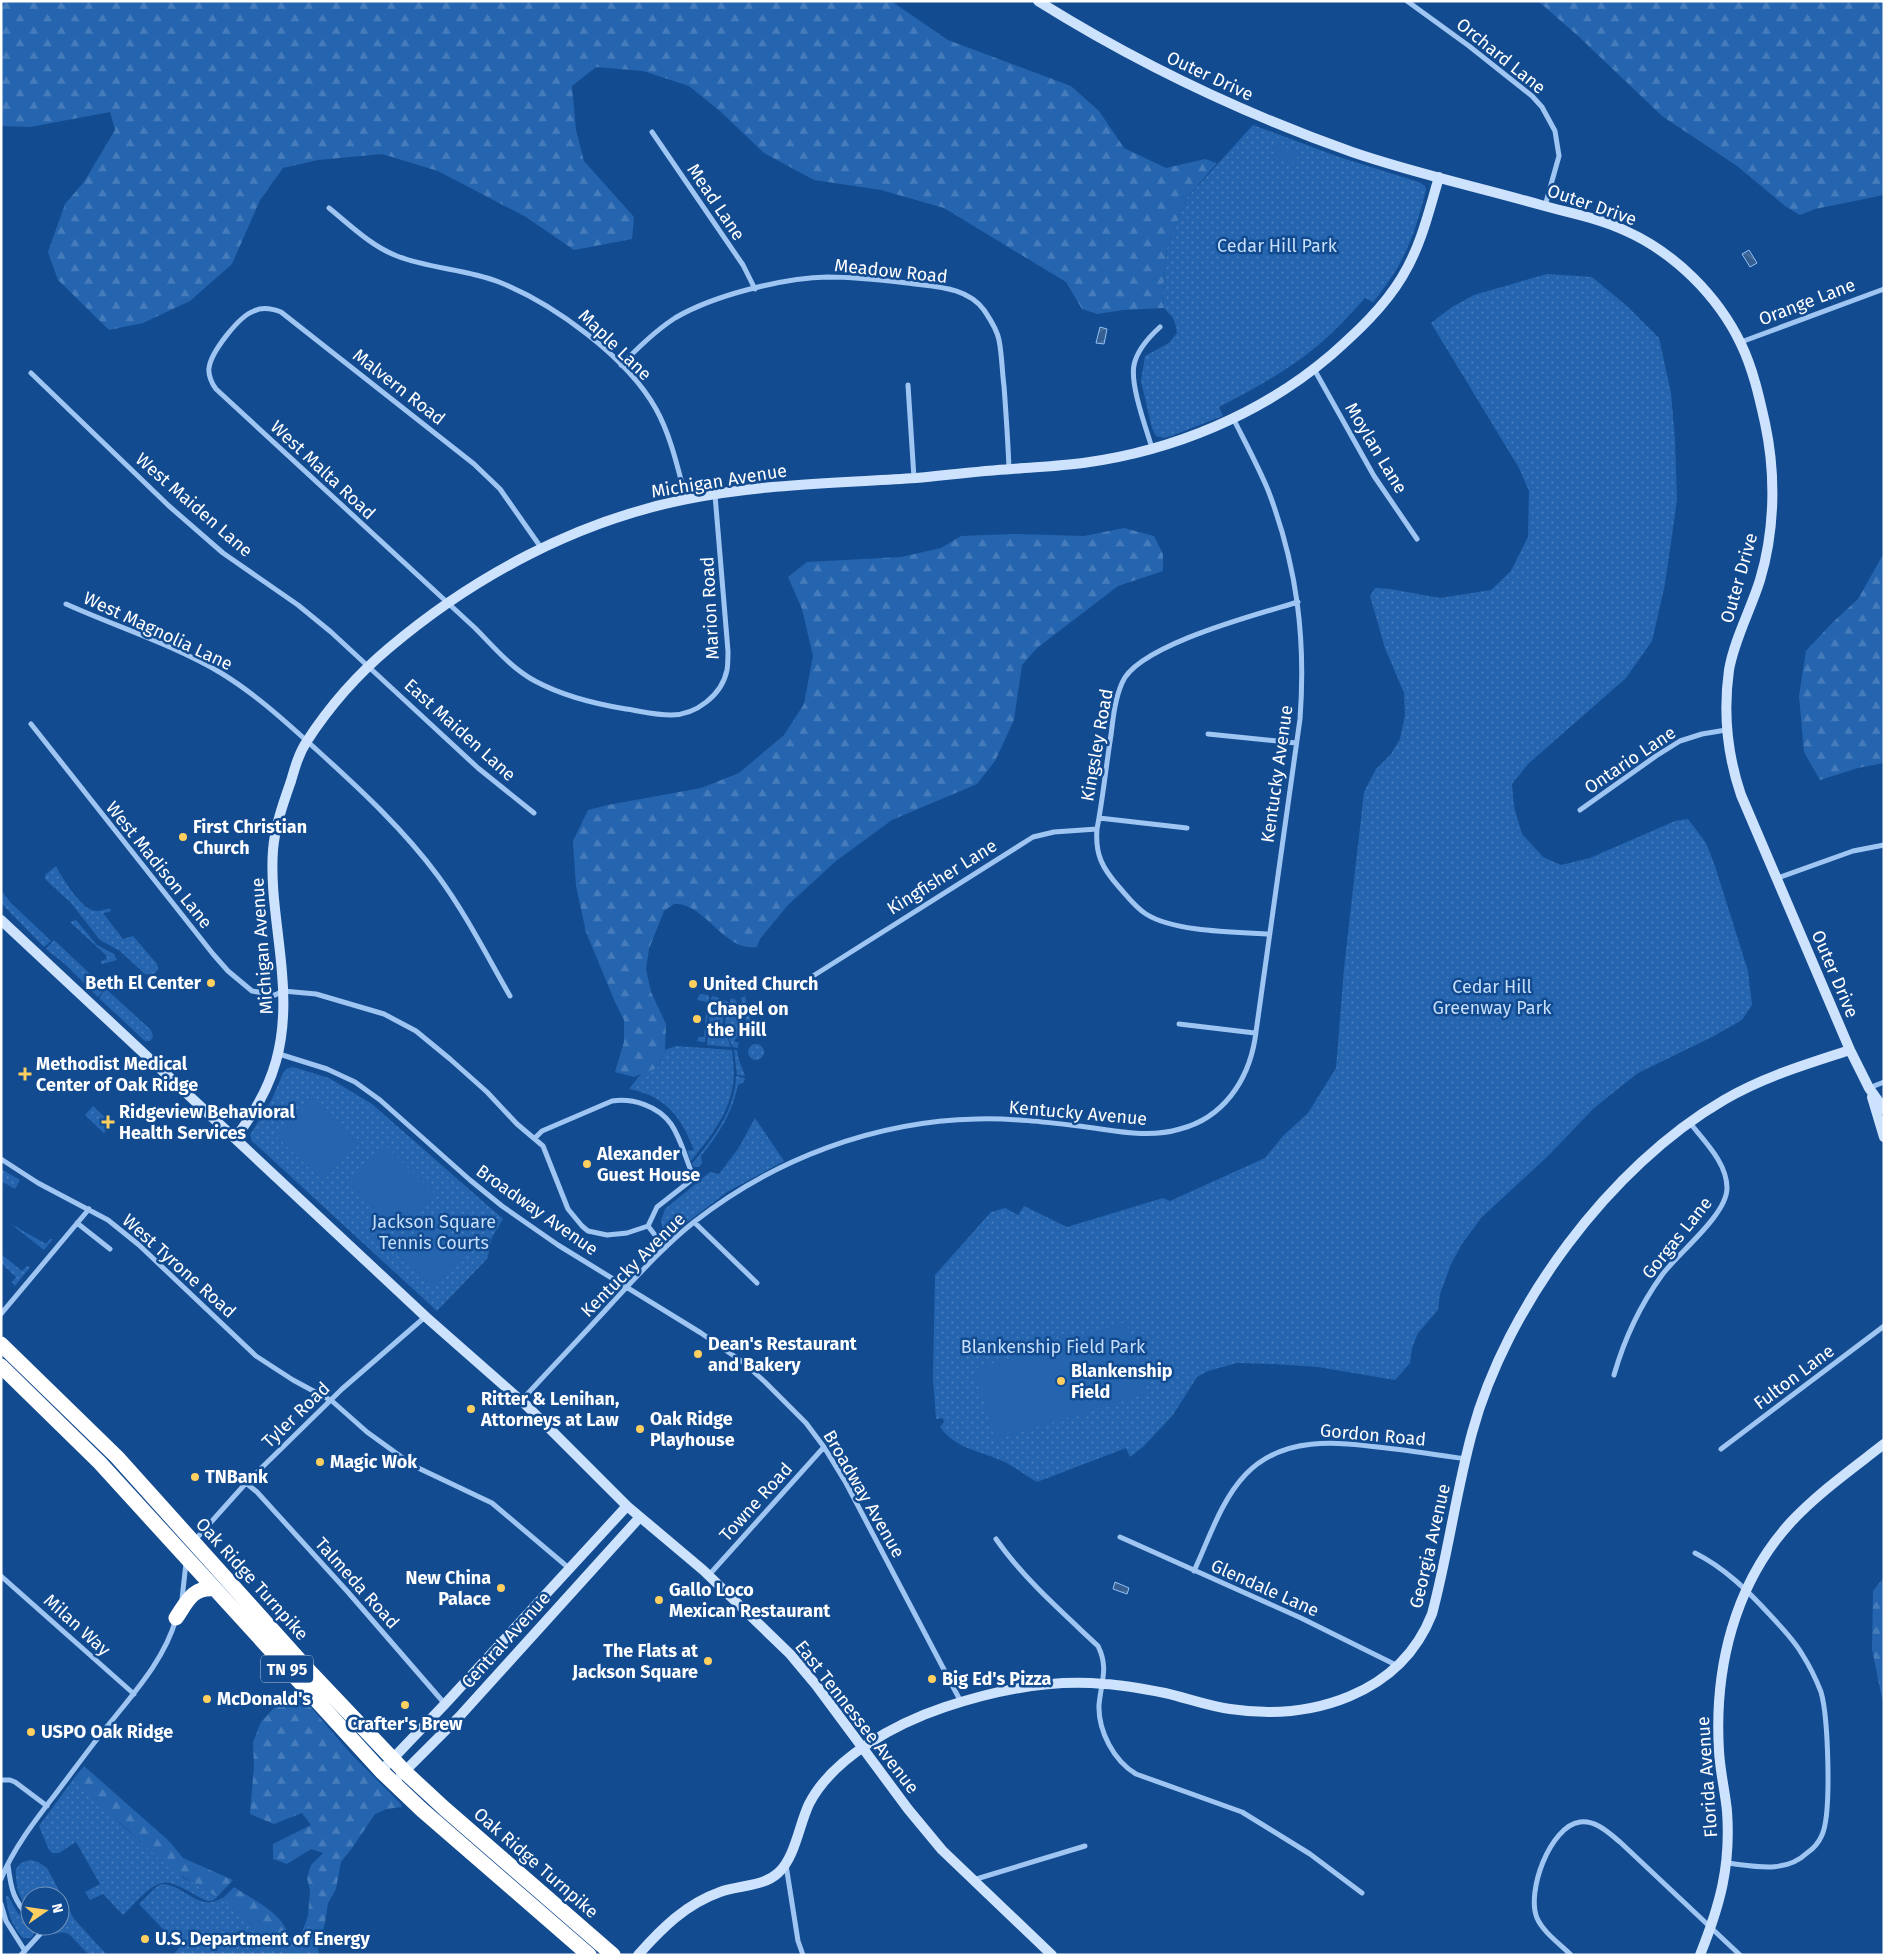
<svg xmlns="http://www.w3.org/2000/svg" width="1885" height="1956" font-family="'Fira Sans',sans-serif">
<defs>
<pattern id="green-dots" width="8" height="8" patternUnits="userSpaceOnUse" patternTransform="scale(1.25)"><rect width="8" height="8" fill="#2565af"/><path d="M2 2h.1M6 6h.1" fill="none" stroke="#467cbb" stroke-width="1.8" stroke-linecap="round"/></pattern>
<pattern id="forest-firs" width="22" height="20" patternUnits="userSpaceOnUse" patternTransform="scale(1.25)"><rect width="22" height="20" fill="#2565af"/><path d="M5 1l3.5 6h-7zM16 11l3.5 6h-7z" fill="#467cbb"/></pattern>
<pattern id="water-waves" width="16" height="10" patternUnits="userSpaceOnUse" patternTransform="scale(1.25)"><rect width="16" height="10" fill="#355e91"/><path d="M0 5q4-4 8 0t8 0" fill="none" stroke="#5376a2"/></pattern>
</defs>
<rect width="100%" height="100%" fill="#134b90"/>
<path fill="url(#green-dots)" d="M1253 125 1339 157 1419 182 1425 186 1426 190C1414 237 1404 265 1373 302L1365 298C1352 312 1339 327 1324 340 1296 366 1254 389 1219 407L1223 416 1171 436 1164 438 1156 436 1152 428 1141 381 1145 356 1169 343 1177 333 1176 326 1173 318 1164 308 1163 291 1167 248 1186 199Z
M1547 274 1592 277 1628 307 1659 338 1671 393 1675 440 1677 500 1665 584 1652 641 1626 678 1528 764 1512 784 1514 807 1522 834 1543 857 1561 865 1590 858 1675 821 1688 819 1706 843 1715 866 1748 971 1752 1005 1742 1020 1712 1037 1638 1073 1594 1108 1548 1156 1481 1218 1462 1244 1451 1264 1440 1294 1438 1310 1418 1333 1412 1348 1410 1363 1395 1380 1318 1367 1274 1364 1237 1363 1208 1371 1197 1377 1173 1415 1144 1446 1130 1457 1126 1448 1037 1482C1024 1475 1013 1465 1000 1460 977 1450 955 1448 940 1427L944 1422 943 1418 936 1419 933 1378 935 1275 991 1212 1005 1208 1018 1215 1024 1206 1067 1227 1163 1198 1170 1201 1265 1158 1283 1136 1308 1113 1336 1068 1344 969 1364 792 1376 769 1391 754 1400 739 1405 715 1404 693 1385 648 1370 596 1375 588 1390 589 1440 598 1491 590 1511 571 1528 537 1529 491 1519 468 1431 323 1452 307 1474 295Z
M56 866C62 878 81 909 95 911 101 912 106 908 111 909L110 912 103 913 123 939 133 936 157 964 158 969 154 975 145 974 120 951 100 940 71 903 45 879V875Z
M3 893 11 903 51 941 44 947 1 903V895Z
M76 920 97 945 114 954 117 960 102 964 101 961 107 959 106 955 70 922Z
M54 940 103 986 106 978H107L104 990 98 997 66 965 46 949Z
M106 989 151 1030 153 1037 150 1041H145L99 998Z
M700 994 708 995 709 998 705 1042 697 1041 699 1037H704L707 1002 697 1000Z
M713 996 728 1002 722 1024 731 1047 707 1045 711 998Z
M745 996 752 1028 748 1029 741 998Z
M731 998 736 1000 743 1030 734 1041 739 1043 737 1048 733 1047C722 1028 724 1019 731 998Z
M748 1052a8 8 0 1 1 16 0a8 8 0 1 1-16 0Z
M676 1046 732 1050C733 1061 735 1073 733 1084 729 1115 709 1138 691 1161L687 1151 694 1150C681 1117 666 1096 629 1089L641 1074 657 1068 665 1050Z
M734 1050H737L738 1057 745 1076 737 1075Z
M293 1067 329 1078 372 1104 503 1219 492 1237 487 1259 437 1311 252 1141 250 1135 272 1099 283 1073 286 1069Z
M736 1076 745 1078 744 1082 738 1085C732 1113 719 1134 701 1156L702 1163 699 1167H694L692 1164C713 1138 735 1111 736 1076Z
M93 1106 112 1124 104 1133 85 1115Z
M755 1118 784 1161 727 1192 677 1230 670 1232 663 1230 661 1221 665 1209 710 1172 719 1174 738 1149Z
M1 1169 20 1180 15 1189 1 1181Z
M11 1224 46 1244 50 1239H53L44 1250Z
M1 1254 22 1271 27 1266 30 1267 15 1286 12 1282 16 1277 1 1263Z
M75 1777 125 1828 183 1878 206 1888 217 1897C214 1901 209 1902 205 1900 194 1895 182 1886 170 1883 154 1878 134 1905 123 1915L103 1894 90 1900 85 1892 100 1884 76 1842 59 1853H53L49 1850 39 1826Z
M30 1860 38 1862 47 1868 74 1919 107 1955H89L69 1934 63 1932 54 1934 46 1926H60V1896H30V1910C19 1900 15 1884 16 1869L21 1863Z
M161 1884C185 1884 198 1913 222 1898L249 1922 280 1955H173L180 1947 139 1904 155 1888Z
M6 1896H8L17 1912 33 1928 34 1934 31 1938H23C12 1927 7 1911 6 1896Z"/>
<path fill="url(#forest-firs)" d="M1 1H891L948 40 1071 86 1099 111 1124 148 1166 168 1205 159 1217 163 1186 199 1167 248 1163 291 1164 308 1123 310 1097 314 1082 309 1066 282 944 208 881 190 814 180 764 153 721 112 689 86 643 71 596 67 572 86 576 130 584 161 634 217 632 239 574 250 526 217 438 171 382 154 318 160 283 168 260 200 232 264 190 301 143 323 109 330 58 280 48 252 65 204 84 182 115 130 110 112 30 127 1 126Z
M1538 1H1884V195L1815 209 1800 215 1785 206 1737 166 1662 116 1578 36Z
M1124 528 1154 536 1163 554V571L1118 586 1037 648 1022 665 1014 720 995 761 977 784 892 820 836 861 788 905 760 939 757 947C727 951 711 915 686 906 682 904 678 904 674 904L664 911 649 949 646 969 651 992 666 1024 665 1050 657 1068 634 1077 615 1072 624 1042V1020L615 1002 586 932 576 886 573 841 588 810 608 805 701 788 739 773 784 735 804 704 813 656 802 609 788 577 807 562 901 557 941 548 961 536 1013 534 1084 536Z
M1884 553V763L1858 768 1820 780 1804 752 1799 696 1806 651 1832 623 1858 599Z
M1884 1577V1708L1872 1649 1873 1591Z
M292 1692 302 1697 352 1755 401 1804 402 1807 387 1809 375 1814 352 1848 341 1862 336 1889 328 1903 325 1923 318 1949 319 1955H280L249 1922 222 1899 234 1887C249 1897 268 1906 280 1920 287 1928 289 1939 297 1945L308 1916 310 1890 307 1878 311 1865 323 1853 311 1849 287 1864 273 1859V1844L311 1825 302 1813 274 1824 250 1814 254 1766 253 1742 261 1722 288 1693Z
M84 1766 169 1841 183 1858 233 1880 217 1897C203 1886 186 1880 170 1869L100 1804 75 1777Z"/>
<path fill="#2565af" d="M1277 145 1299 152 1295 164 1274 157Z
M310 1097 359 1144 323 1181 275 1135Z
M386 1146 434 1193 398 1230 350 1184Z
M435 1217 468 1250 433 1287 399 1255Z
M1126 1322 1148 1393 995 1440 974 1369Z"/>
<path fill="url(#water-waves)" stroke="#90c0f5" d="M1749 250 1757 263 1750 267 1742 254Z
M1100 327 1107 329 1104 344 1096 343Z
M1115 1582 1129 1588 1127 1594 1113 1589Z"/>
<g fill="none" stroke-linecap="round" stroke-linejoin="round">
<path stroke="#9fc5f2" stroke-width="5" d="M1407 1 1469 46 1532 96 1542 107 1555 131 1559 156 1545 206
M652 132 743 265 755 289
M329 208C350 225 371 246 397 256 430 269 466 269 499 282 554 304 627 357 656 409 671 436 678 469 686 499
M1741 342 1884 289
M621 365C638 348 655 331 675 318 714 295 783 278 828 277 855 277 881 280 907 283 934 287 966 286 984 310 990 319 997 329 999 340 1002 355 1002 371 1004 386 1006 413 1008 441 1009 469
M1314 369 1374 476 1417 539
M31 373 169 506 223 553 298 605 331 632 478 768 534 813
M908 385 914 478
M1152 448C1146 428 1130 385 1134 365 1137 350 1149 337 1160 327
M542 549 500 489 474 464 281 312C273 309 262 307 254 311 239 316 211 352 209 368 208 375 212 384 216 389L475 628C493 646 511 668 535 681 563 696 595 704 626 709 640 711 656 715 671 715 696 715 722 695 727 670 728 664 728 657 728 651L715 495
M66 604C117 627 172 644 221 673 257 695 287 723 318 751 361 790 404 830 438 876 466 914 487 956 510 996
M31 724 213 954 228 971 252 991 275 995 283 991 316 994 384 1014 416 1031 450 1059 487 1092 517 1124 543 1146 568 1209 582 1226 588 1231 607 1235 627 1233 648 1226
M1208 734 1296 743
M1580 810 1656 756 1680 741 1702 734 1726 730
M1099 818 1187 828
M1778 878 1853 851 1884 845
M1269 934C1235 932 1174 932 1146 914 1135 907 1127 896 1119 887 1102 868 1095 854 1097 829 1103 798 1106 766 1111 735 1113 718 1115 699 1122 683 1137 645 1259 614 1298 602
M813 976 1033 837 1054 832 1097 829
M1179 1024 1255 1033
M279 1054 327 1069 355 1082 380 1100 470 1180 502 1206 558 1245 701 1333 744 1363 765 1382 806 1423 824 1447 846 1483 961 1702
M1869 1088 1884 1082
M535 1138 542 1131 612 1101C633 1098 658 1106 671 1124 682 1140 686 1161 694 1178L657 1207 648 1226 665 1248
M1 1159 38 1183 108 1220 139 1245 256 1356 293 1380 332 1401 367 1432 414 1466 492 1503 570 1569
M694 1222 757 1283
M77 1223 110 1249
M1 1314 89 1209
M1614 1375C1624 1340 1641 1304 1662 1275 1678 1253 1727 1215 1727 1188 1727 1163 1705 1142 1690 1123
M521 1401C551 1368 582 1336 612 1303 638 1275 664 1246 694 1222 774 1159 875 1121 977 1119 1011 1118 1045 1122 1079 1126 1113 1130 1147 1139 1180 1129 1223 1118 1248 1081 1255 1039L1300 719C1306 638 1297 566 1268 490 1258 466 1245 442 1233 418
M1721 1449 1884 1326
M246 1483 257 1492 347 1591 445 1704
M1120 1537 1301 1618 1398 1666
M996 1539C1024 1579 1062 1612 1098 1646 1109 1668 1101 1682 1099 1705 1098 1731 1114 1761 1136 1774L1242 1812 1310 1854 1362 1893
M195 1540 246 1483 342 1389 425 1317
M1695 1553C1725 1568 1748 1591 1771 1616 1782 1628 1794 1640 1802 1654 1809 1665 1816 1679 1821 1692 1828 1716 1832 1813 1822 1835 1819 1842 1813 1849 1807 1853 1785 1874 1754 1866 1727 1863
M1194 1571C1209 1539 1221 1500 1246 1474 1284 1435 1337 1442 1386 1448 1413 1451 1439 1455 1466 1459
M709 1575 824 1447
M1 1576 134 1694
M182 1599 186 1563
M1 1780H10L15 1782 47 1806
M8 1865C11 1889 13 1900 30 1918
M786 1865 798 1941 803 1955
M1 1879C13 1849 34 1822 54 1796 74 1770 93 1743 114 1718 139 1687 165 1657 176 1619
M973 1880 1085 1846
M1 1904 6 1921 25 1951
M21 1955 42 1932 37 1926
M1571 1955C1560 1944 1543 1932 1537 1918 1526 1892 1550 1826 1580 1822 1596 1820 1609 1833 1620 1842L1740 1955"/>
<path stroke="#cde2fc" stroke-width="10" d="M1038 1C1137 63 1242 113 1352 152 1413 173 1478 187 1541 205 1569 213 1599 218 1626 231 1675 253 1718 296 1741 344 1753 369 1759 396 1765 423 1776 474 1775 530 1760 580 1751 609 1734 640 1729 670 1723 713 1727 754 1741 795L1850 1050 1869 1088 1884 1109
M1 920 426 1317 526 1405 627 1506 703 1570 790 1654 816 1685 908 1809 942 1850 1052 1955
M1872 1097 1884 1137
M235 1138C276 1086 288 1039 282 973 279 932 270 891 273 850 275 826 283 804 291 781 295 767 299 753 307 741 329 707 358 674 389 648 474 576 577 521 687 499 762 484 839 483 916 478 948 475 980 471 1012 469 1036 467 1060 466 1083 463 1173 451 1262 414 1331 355 1357 332 1384 307 1402 277 1421 246 1429 211 1439 177
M381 1771 445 1704 627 1506
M401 1775 459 1717 640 1517
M638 1955C662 1928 686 1904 720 1892 739 1885 763 1887 778 1873 795 1858 799 1825 809 1804 833 1757 897 1723 945 1707 996 1690 1051 1679 1104 1684 1125 1685 1145 1689 1165 1693 1187 1698 1208 1706 1230 1709 1311 1721 1400 1695 1432 1614 1448 1554 1456 1492 1472 1433 1506 1307 1610 1166 1724 1100 1763 1077 1807 1064 1850 1050
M1700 1955C1720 1905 1731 1866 1727 1811 1725 1791 1720 1771 1719 1751 1714 1669 1734 1584 1791 1522 1818 1493 1852 1469 1884 1444"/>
<path stroke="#fff" stroke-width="15" d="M1 1344 117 1457 312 1674 405 1772 445 1809 613 1955
M1 1366 100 1463 381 1771 422 1810 589 1955
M176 1618C187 1602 192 1587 214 1589"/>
</g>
<g fill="#ffcf5f" stroke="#134b90" stroke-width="2">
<circle cx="183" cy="837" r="5"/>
<circle cx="211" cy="983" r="5"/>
<circle cx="693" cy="984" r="5"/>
<circle cx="697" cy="1019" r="5"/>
<path d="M22.5 1066.5h5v5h5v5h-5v5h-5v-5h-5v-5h5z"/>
<path d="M105.5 1114.5h5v5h5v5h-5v5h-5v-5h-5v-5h5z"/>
<circle cx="587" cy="1164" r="5"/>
<circle cx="698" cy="1354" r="5"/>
<circle cx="1061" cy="1381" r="5"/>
<circle cx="471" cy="1409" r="5"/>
<circle cx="640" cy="1429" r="5"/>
<circle cx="320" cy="1462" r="5"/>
<circle cx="195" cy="1477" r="5"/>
<circle cx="501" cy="1588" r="5"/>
<circle cx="659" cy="1600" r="5"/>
<circle cx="708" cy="1661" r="5"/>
<circle cx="932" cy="1679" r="5"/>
<circle cx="207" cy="1699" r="5"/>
<circle cx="405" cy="1705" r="5"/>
<circle cx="31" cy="1732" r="5"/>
<circle cx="145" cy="1939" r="5"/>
</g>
<g text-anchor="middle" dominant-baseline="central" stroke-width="5" stroke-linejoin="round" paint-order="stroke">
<rect fill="#134b90" stroke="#b8c9de" stroke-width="1" x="261" y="1655.5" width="52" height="27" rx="4"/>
<g font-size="16" font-weight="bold" fill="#fff">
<text x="287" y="1669">TN 95</text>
</g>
<g font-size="18" fill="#fff" stroke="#134b90">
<text transform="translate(1501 56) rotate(39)">Orchard Lane</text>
<text transform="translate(1210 76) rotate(25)">Outer Drive</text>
<text transform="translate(716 202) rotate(56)">Mead Lane</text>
<text transform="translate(1592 205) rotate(19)">Outer Drive</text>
<text transform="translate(891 271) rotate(6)">Meadow Road</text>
<text transform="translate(1807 302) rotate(-21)">Orange Lane</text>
<text transform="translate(615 345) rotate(44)">Maple Lane</text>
<text transform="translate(399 387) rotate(38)">Malvern Road</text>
<text transform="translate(1376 448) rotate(59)">Moylan Lane</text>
<text transform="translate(323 470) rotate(43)">West Malta Road</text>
<text transform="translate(719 481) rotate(-9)">Michigan Avenue</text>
<text transform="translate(194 505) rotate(41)">West Maiden Lane</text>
<text transform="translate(1739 578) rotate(-74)">Outer Drive</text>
<text transform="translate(710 608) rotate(-93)">Marion Road</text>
<text transform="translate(158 631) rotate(25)">West Magnolia Lane</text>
<text transform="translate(460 730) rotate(42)">East Maiden Lane</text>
<text transform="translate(1097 745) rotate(-80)">Kingsley Road</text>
<text transform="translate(1630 760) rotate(-34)">Ontario Lane</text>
<text transform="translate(1277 774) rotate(-82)">Kentucky Avenue</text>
<text transform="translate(159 865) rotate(51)">West Madison Lane</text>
<text transform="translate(942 877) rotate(-32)">Kingfisher Lane</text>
<text transform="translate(262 946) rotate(-94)">Michigan Avenue</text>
<text transform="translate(1835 974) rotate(67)">Outer Drive</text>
<text transform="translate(1078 1113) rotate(5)">Kentucky Avenue</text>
<text transform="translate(537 1210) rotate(35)">Broadway Avenue</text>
<text transform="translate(1677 1238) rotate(-51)">Gorgas Lane</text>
<text transform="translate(633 1265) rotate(-45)">Kentucky Avenue</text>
<text transform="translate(179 1266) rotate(42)">West Tyrone Road</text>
<text transform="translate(1794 1377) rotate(-37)">Fulton Lane</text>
<text transform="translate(296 1415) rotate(-44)">Tyler Road</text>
<text transform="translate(1373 1435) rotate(5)">Gordon Road</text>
<text transform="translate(864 1494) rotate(60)">Broadway Avenue</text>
<text transform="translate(756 1502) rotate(-48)">Towne Road</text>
<text transform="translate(1430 1546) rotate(-77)">Georgia Avenue</text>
<text transform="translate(252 1579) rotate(48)">Oak Ridge Turnpike</text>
<text transform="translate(357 1583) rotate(48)">Talmeda Road</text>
<text transform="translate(1265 1588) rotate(24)">Glendale Lane</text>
<text transform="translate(77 1625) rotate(42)">Milan Way</text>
<text transform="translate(506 1640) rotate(-48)">Central Avenue</text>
<text transform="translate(857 1717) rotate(52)">East Tennessee Avenue</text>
<text transform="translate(1707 1777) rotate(-94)">Florida Avenue</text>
<text transform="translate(536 1863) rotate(41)">Oak Ridge Turnpike</text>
</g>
<g font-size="18" fill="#c6dffc" stroke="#134b90">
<text x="1277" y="246">Cedar Hill Park</text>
<text x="1492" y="987">Cedar Hill<tspan x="1492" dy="21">Greenway Park</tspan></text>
<text x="434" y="1222">Jackson Square<tspan x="434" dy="21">Tennis Courts</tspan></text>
<text x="1053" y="1347">Blankenship Field Park</text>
</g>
<g font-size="18" font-weight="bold" fill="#fff" stroke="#134b90" text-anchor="start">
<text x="193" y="827">First Christian<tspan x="193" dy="21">Church</tspan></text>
<text x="201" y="983" text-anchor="end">Beth El Center</text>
<text x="703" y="984">United Church</text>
<text x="707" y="1009">Chapel on<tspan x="707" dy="21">the Hill</tspan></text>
<text x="36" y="1064">Methodist Medical<tspan x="36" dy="21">Center of Oak Ridge</tspan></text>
<text x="119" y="1112">Ridgeview Behavioral<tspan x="119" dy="21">Health Services</tspan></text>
<text x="597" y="1154">Alexander<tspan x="597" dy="21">Guest House</tspan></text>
<text x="708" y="1344">Dean's Restaurant<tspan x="708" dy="21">and Bakery</tspan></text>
<text x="1071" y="1371">Blankenship<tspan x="1071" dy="21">Field</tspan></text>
<text x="481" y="1399">Ritter &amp; Lenihan,<tspan x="481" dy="21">Attorneys at Law</tspan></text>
<text x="650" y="1419">Oak Ridge<tspan x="650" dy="21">Playhouse</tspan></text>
<text x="330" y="1462">Magic Wok</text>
<text x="205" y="1477">TNBank</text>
<text x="491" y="1578" text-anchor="end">New China<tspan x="491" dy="21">Palace</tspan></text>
<text x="669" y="1590">Gallo Loco<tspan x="669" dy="21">Mexican Restaurant</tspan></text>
<text x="698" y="1651" text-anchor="end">The Flats at<tspan x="698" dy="21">Jackson Square</tspan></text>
<text x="942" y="1679">Big Ed's Pizza</text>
<text x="217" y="1699">McDonald's</text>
<text x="405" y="1724" text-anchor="middle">Crafter's Brew</text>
<text x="41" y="1732">USPO Oak Ridge</text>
<text x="155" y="1939">U.S. Department of Energy</text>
</g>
</g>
<rect width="1885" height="1956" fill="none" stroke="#ffffff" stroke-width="5"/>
<g transform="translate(45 1911) rotate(77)"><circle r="24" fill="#134b90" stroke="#7193bc"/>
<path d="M0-4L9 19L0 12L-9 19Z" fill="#ffcf5f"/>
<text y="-8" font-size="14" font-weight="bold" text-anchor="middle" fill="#ffffff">N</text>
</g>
</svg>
